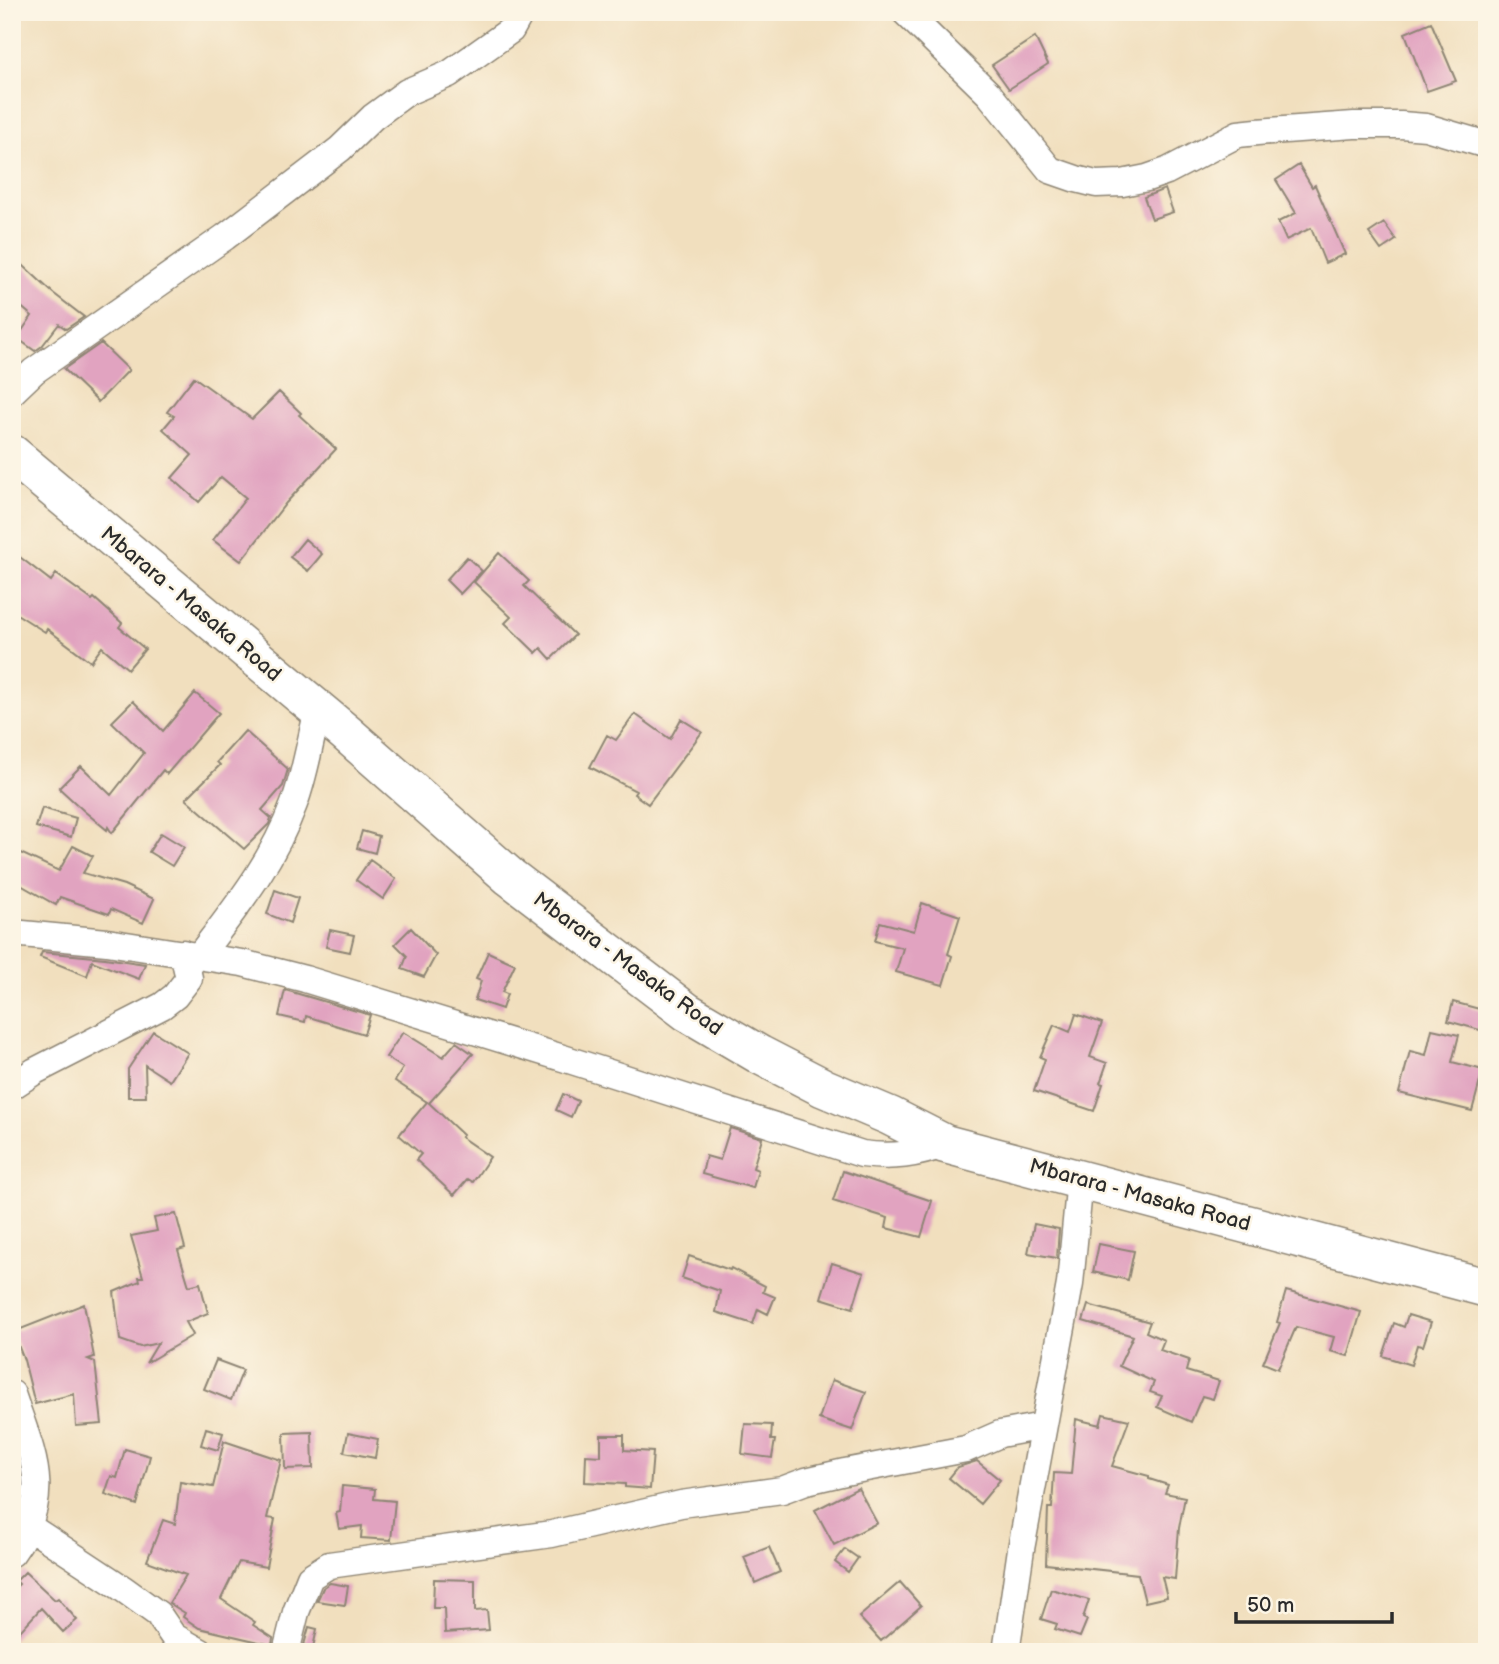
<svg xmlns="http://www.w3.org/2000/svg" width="1499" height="1664" font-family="'Balsamiq Sans',sans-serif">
<rect width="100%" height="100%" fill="#fcf5e5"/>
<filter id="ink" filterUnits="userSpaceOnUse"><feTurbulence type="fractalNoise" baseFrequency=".0143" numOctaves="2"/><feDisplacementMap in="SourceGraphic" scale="14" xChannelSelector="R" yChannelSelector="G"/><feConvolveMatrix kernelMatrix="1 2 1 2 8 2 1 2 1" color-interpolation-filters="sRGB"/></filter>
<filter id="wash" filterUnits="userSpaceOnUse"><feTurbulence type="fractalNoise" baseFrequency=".00686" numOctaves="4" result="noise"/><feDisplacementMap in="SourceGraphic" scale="28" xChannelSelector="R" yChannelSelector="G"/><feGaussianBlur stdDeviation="1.57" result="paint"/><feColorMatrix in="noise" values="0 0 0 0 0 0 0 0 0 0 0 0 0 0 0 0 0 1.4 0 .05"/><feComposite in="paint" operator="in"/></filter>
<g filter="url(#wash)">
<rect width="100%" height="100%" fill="#f1dfbe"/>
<g id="blocks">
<path fill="#e1a3c0" d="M1431 22 1456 81 1427 91 1405 33Z
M1035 37 1048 64 1009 89 992 65Z
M1299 165 1312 187 1315 185 1345 254 1325 263 1311 228 1286 240 1278 222 1296 213 1276 180Z
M1165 189 1173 212 1152 219 1144 197Z
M1384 223 1396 240 1381 250 1369 233Z
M12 255 53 293 84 317 66 329 59 324 42 346 35 351 17 338 32 316 12 299Z
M101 343 129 370 98 402 64 369Z
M194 377 252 419 279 392 301 413 299 415 336 449 286 503 241 561 213 540 246 498 221 477 199 502 172 478 192 455 163 429 174 416 167 412Z
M305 539 322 554 308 571 290 557Z
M12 551 51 581 56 574 92 600 94 598 122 623 119 627 145 649 128 669 102 647 91 662 47 629 45 632 12 611Z
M499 553 529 581 524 586 575 635 551 659 541 648 536 653 505 623 511 617 474 582Z
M467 557 482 571 460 594 446 580Z
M195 693 219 713 167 774 163 770 112 833 108 827 107 830 84 811 59 788 81 766 111 795 144 753 112 722 133 701 163 731Z
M635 714 670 739 681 719 702 732 648 804 634 794 636 791 590 767 607 735 616 740Z
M245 731 288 769 283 786 262 810 271 818 269 824 244 849 186 799 220 765 217 762Z
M42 808 76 818 71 837 36 827Z
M362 831 379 836 375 853 357 848Z
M161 833 184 847 172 866 149 852Z
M73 846 93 856 83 873 124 885 154 899 143 923 111 909 109 914 60 897 56 905 12 880V849L59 871Z
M370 860 396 879 383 899 356 880Z
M275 890 298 898 290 923 267 914Z
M922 903 960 916 948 954 952 956 943 985 896 972 903 948 875 941 880 922 914 931Z
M411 928 436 955 424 977 402 969 407 956 395 944Z
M330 930 354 935 350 952 326 947Z
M42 952 105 958 145 964 139 979 92 961 87 976 40 957Z
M488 952 515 964 502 992 507 994 502 1009 475 1000 481 981 476 979Z
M285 990 370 1015 364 1034 306 1016 305 1022 279 1016Z
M1453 1002 1487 1011V1032L1448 1021Z
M1076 1014 1102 1023 1090 1057 1107 1063 1100 1083 1103 1084 1094 1111 1034 1091 1045 1059 1040 1057 1054 1025 1070 1032Z
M1432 1029 1459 1035 1452 1062 1483 1070 1472 1111 1399 1093 1410 1051 1426 1055Z
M153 1031 188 1053 170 1081 145 1065 146 1097H128V1069Z
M403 1032 443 1057 456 1042 473 1054 429 1103 463 1135 461 1137 490 1157 473 1182 468 1179 454 1195 416 1160 421 1154 399 1135 427 1102 395 1081 403 1068 386 1057Z
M563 1094 578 1101 571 1117 556 1110Z
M730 1128 762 1138 753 1168 758 1170 753 1188 702 1174 706 1156 720 1160Z
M843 1171 932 1201 921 1237 886 1228 888 1218 833 1201Z
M176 1214 185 1248 178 1250 189 1286 200 1283 208 1313 186 1322 193 1335 146 1363 158 1343 140 1347 120 1340 114 1292 140 1281 139 1277H143L131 1236 157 1231 154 1218Z
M1034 1224 1059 1229 1057 1258 1028 1253Z
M1099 1244 1134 1251 1128 1280 1093 1272Z
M689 1256 730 1270 731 1268 765 1286 763 1292 775 1297 768 1314 758 1309 753 1324 716 1312 720 1291 682 1278Z
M832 1263 864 1273 853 1308 821 1298Z
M1286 1291 1361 1312 1348 1356 1330 1351 1334 1337 1296 1327 1278 1369 1263 1363 1280 1323 1277 1322Z
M84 1304 94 1357 88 1359 95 1362 102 1424 76 1426 74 1394 35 1404 24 1360 13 1332Z
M1088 1305 1150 1322 1146 1332 1164 1340 1160 1350 1189 1360 1186 1371 1219 1381 1213 1399 1202 1396 1191 1422 1157 1407 1162 1396 1150 1392 1154 1382 1119 1366 1133 1336 1083 1321Z
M1408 1315 1431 1322 1423 1346 1417 1345 1411 1365 1383 1356 1394 1323 1404 1327Z
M216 1360 243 1370 231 1400 204 1389Z
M832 1380 866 1392 852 1430 819 1419Z
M1103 1414 1129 1420 1112 1466 1149 1476V1479L1168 1485 1165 1493 1185 1497 1179 1528 1175 1579 1162 1577 1167 1597 1145 1602 1138 1574 1046 1564 1048 1508H1052L1054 1473 1071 1474 1076 1419 1100 1425Z
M745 1424 772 1425 771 1440H775L772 1458 742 1454Z
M206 1428 223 1433 218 1450 201 1445Z
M312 1432 313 1468 285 1469 284 1433Z
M348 1433 378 1439 375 1458 344 1452Z
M601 1435H624V1450L653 1452 650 1489 625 1487V1484L585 1482 586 1455 601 1456Z
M224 1441 281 1460 267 1518 275 1519 266 1567 239 1562 221 1599 255 1622 253 1625 273 1638 272 1645 199 1628 183 1617 185 1613 169 1603 186 1575 147 1561 163 1520 175 1524 180 1482 213 1487Z
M125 1449 150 1456 137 1505 105 1494 111 1476 117 1478Z
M977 1461 1000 1480 980 1504 949 1478 958 1467Z
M342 1486 375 1489 374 1499 395 1501 391 1540 361 1538 362 1526 339 1529 336 1513 340 1512Z
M858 1488 877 1523 834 1545 815 1510Z
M769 1547 780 1572 755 1583 744 1557Z
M845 1549 858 1558 848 1572 835 1562Z
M25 1572 55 1600 58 1598 77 1620 63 1632 41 1608 12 1640V1591L19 1584 16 1581Z
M434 1579 475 1580V1611L487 1610 489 1630 445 1633 444 1608H433Z
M900 1582 921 1606 881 1641 859 1617Z
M330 1583 348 1586 345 1605 317 1601 323 1588Z
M1051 1589 1089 1600 1083 1618 1087 1620 1080 1637 1055 1629 1057 1624 1041 1619Z
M309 1627 317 1629 312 1652H302Z"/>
</g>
</g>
<g filter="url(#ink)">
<use href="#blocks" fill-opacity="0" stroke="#8e8574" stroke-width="2"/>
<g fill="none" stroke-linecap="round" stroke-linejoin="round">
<g stroke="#8e8574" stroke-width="29">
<path id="minor" d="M905 12 989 94 1050 170 1076 179 1096 184 1122 183 1147 178 1167 171 1238 134 1257 132 1354 125H1401L1426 127 1487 145
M12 392 34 371 225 237 340 149 373 117 407 92 449 74 511 30 521 12
M12 933 107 942 242 963 305 979 566 1059 862 1154C892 1158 917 1155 945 1144
M200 955C237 906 272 863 294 804 305 775 310 741 318 710
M12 1086 35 1071 162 1006 175 996 189 978 183 953
M12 1394C32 1454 55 1495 12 1553
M28 1526 122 1588 158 1614 173 1636 201 1652
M286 1652 296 1612 310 1577 329 1565 552 1534 681 1504 782 1490 806 1481 845 1472 966 1449 1000 1434 1043 1426
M1006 1652 1021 1549 1070 1284 1080 1179"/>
</g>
<g stroke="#8e8574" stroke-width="41">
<path id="highway" d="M12 454 346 733 510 877 687 1012 760 1055 824 1088 890 1116 945 1144 1487 1288"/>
</g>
<use href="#minor" stroke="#fff" stroke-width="26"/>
<use href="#highway" stroke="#fff" stroke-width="38"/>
</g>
</g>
<g text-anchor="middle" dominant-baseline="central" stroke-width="5" stroke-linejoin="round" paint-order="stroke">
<g font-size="21" fill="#2b2b2b" stroke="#fcf5e5">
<text transform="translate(191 604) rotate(40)">Mbarara - Masaka Road</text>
<text transform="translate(628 964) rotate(36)">Mbarara - Masaka Road</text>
<text transform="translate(1140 1195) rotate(15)">Mbarara - Masaka Road</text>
</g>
</g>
<rect width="1499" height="1664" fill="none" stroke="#fcf5e5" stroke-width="42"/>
<path d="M1236 1612v10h156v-10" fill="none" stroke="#2b2b2b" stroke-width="3.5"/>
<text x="1247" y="1612" font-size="21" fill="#2b2b2b" stroke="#fcf5e5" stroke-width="5" paint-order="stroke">50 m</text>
</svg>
